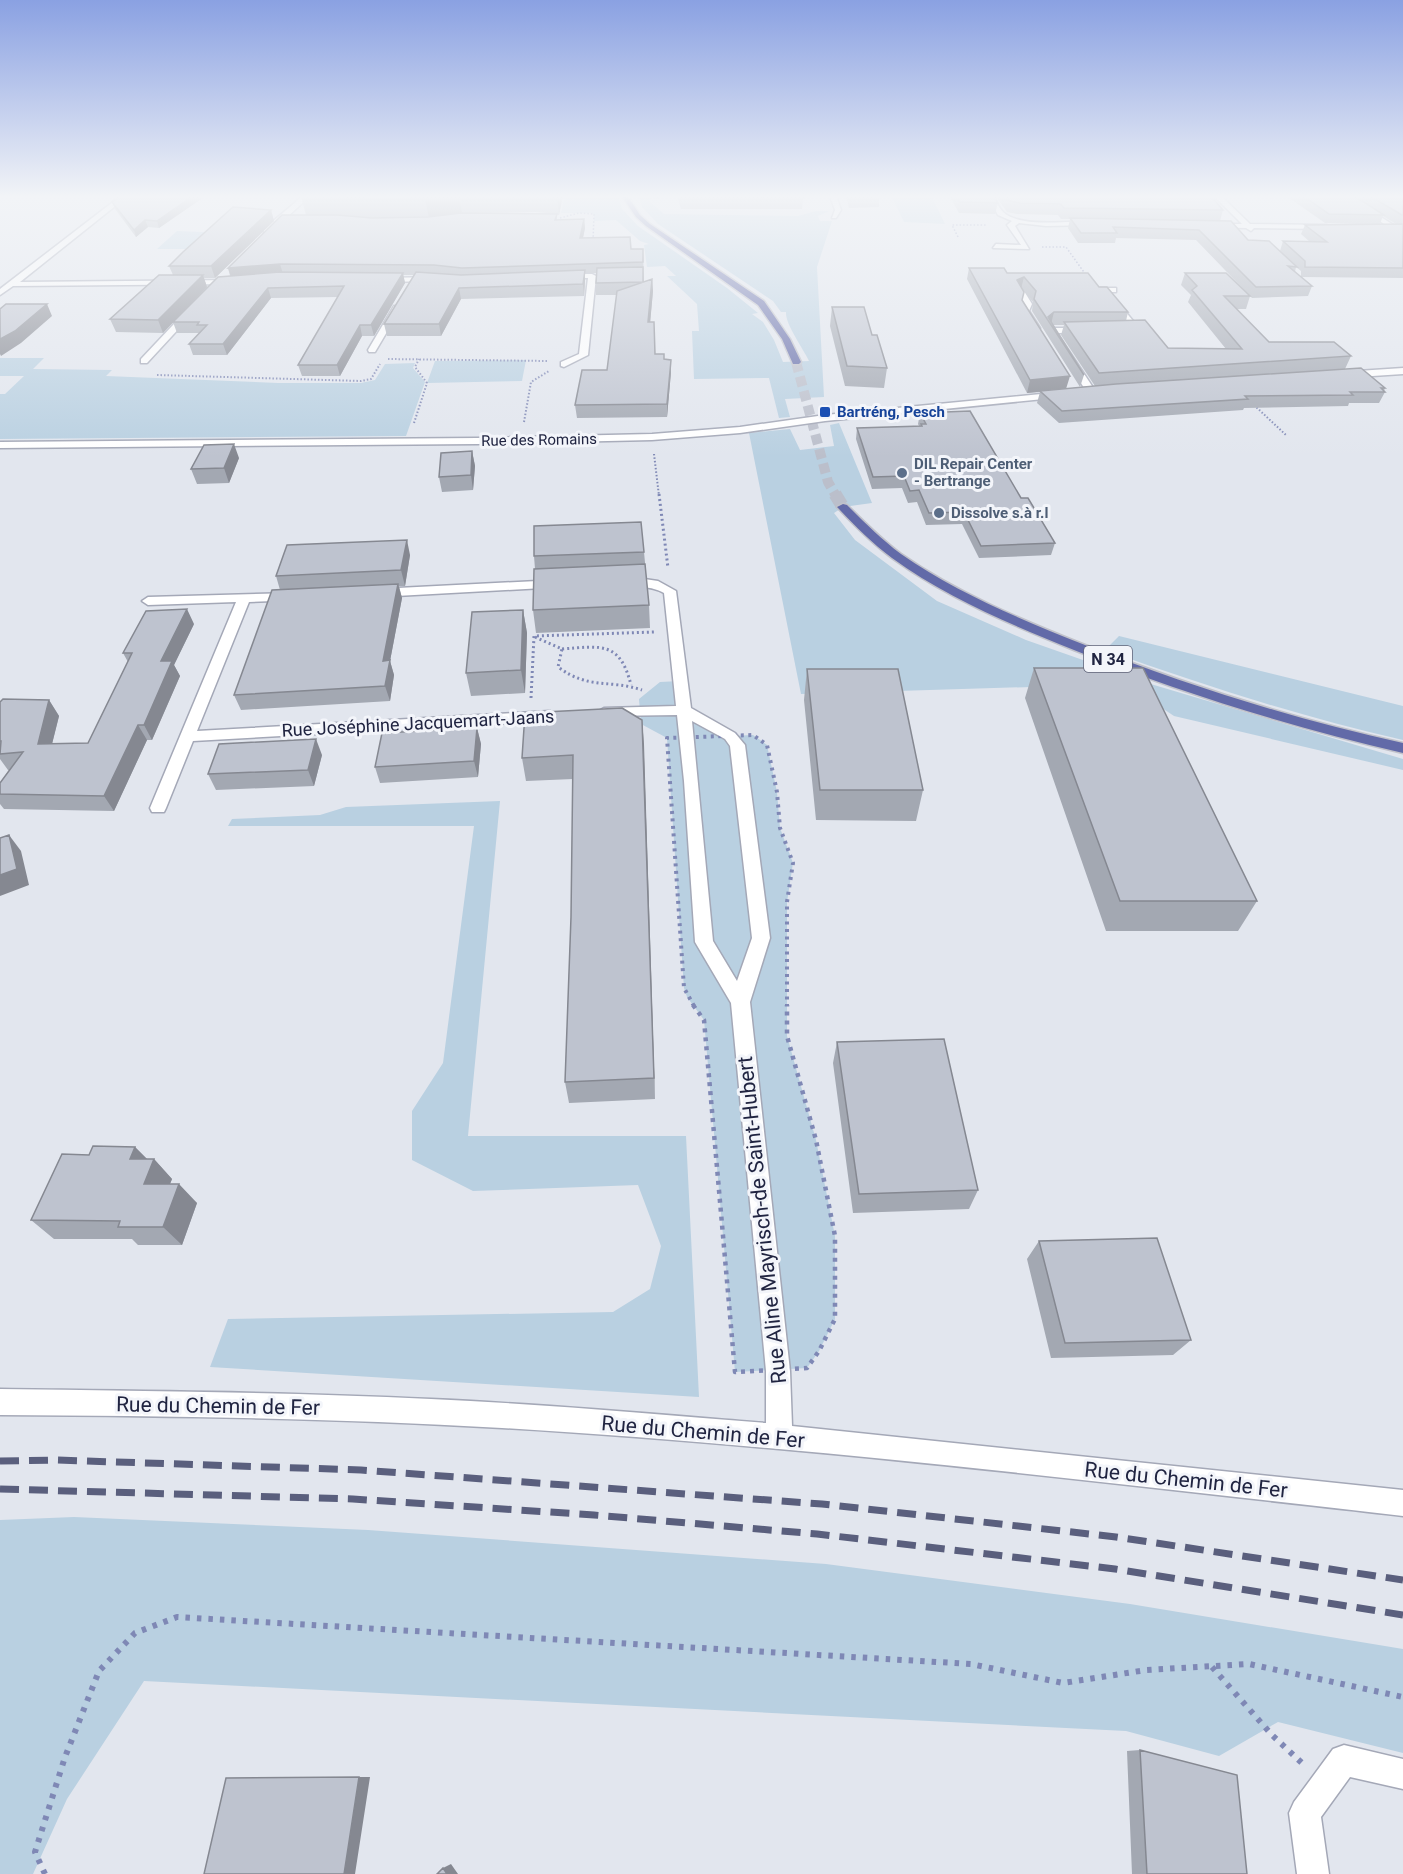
<svg xmlns="http://www.w3.org/2000/svg" width="1403" height="1874" font-family="Roboto,sans-serif">
<rect width="100%" height="100%" fill="#e2e6ee"/>
<path fill="#b9d0e1" d="M565 195H618L622 209 638 226 727 288 758 313 752 314 763 322 774 340 783 362 809 361C803 348 785 324 786 312H781L773 301 658 224 642 207 639 195H653L649 201 664 214 798 216 816 211H829L818 216 820 221H832L817 267 824 397 785 399 790 417 779 418 769 378 694 379 692 331H699L697 304 667 276H676L665 266 647 267 644 245 649 244 640 241 616 220 594 221V214L590 213H561Z
M891 195H931L945 224 904 222Z
M177 231 224 233 206 249H157Z
M0 358H44L33 369 112 370 106 376 278 383H361L375 380 385 364 415 363 413 368 425 382 406 436 0 439V394H5L24 376H0Z
M526 360 522 381 427 383 435 361Z
M839 423 872 503 843 507 834 513 855 540 937 601 1026 640 1154 685 1403 759V770L1174 716 1126 684 801 694 749 433 790 429 800 450 834 446 830 425Z
M1119 636 1403 706V740C1301 717 1203 685 1105 650Z
M680 681 684 710 730 736 753 735 767 745 777 792 780 828 793 863 787 902V1036L816 1140 835 1236V1319L819 1351 807 1368 735 1372 704 1020 687 997 684 988 667 738 641 724 639 699 660 682Z
M500 801 468 1136H686L699 1397 210 1367 228 1319 613 1312 650 1289 661 1246 638 1185 473 1191 412 1160V1111L443 1063 474 826H228L232 819 320 815 346 807Z
M74 1517 368 1530 826 1564 1130 1604 1403 1649V1753L1278 1722 1219 1756 1126 1731 144 1681 67 1799 33 1874H0V1520Z"/>
<g fill="none" stroke-linecap="round" stroke-linejoin="round">
<path stroke="#bbbfcb" stroke-width="10" stroke-dasharray="10 5" stroke-linecap="butt" d="M796 362 828 482 836 496"/>
<path stroke="#bbbfcb" stroke-width="13" stroke-dasharray="13 7" stroke-linecap="butt" d="M835 494 843 507"/>
<g stroke="#a4a8b7" stroke-width="3">
<path id="minor" d="M122 195H129L20 282 236 280 240 282 239 284 13 286 0 295V289Z
M304 195H311L270 233H264V229Z
M651 195H681L654 197Z
M753 195H836L841 210 836 218H832L835 210 830 196 756 197Z
M987 195H993C996 200 998 207 1003 212 1020 228 1070 221 1093 221L1097 223 1093 225 1046 226 1019 223 1015 226 1029 249 993 248 996 244 1021 245 1007 225 1012 221 998 215Z
M1213 195H1220L1250 224 1327 225 1331 227 1327 229 1254 228 1251 231 1246 228 1211 227 1213 224H1242Z
M1339 195H1346L1403 231V236Z
M563 274H592L596 276 588 355 564 367 561 366V362L579 354 588 278H560V274Z
M440 277 441 279 437 281 380 282 376 280 380 278Z
M1100 288H1116V292H1109L1139 328V332H1120V328L1129 327 1100 292Z
M1018 291H1024L1032 304 1029 311 1040 328 1039 330H1033L1021 311 1024 304Z
M394 306 401 308 375 352H369L368 350Z
M189 308 196 310 147 363H141V359Z
M1048 328H1090L1091 330 1087 333H1057L1096 392 1094 394H1088L1047 330Z
M1403 368V374L1342 378 1337 375 1342 372Z
M1061 392 1066 395 1064 397 825 421 740 433 652 440 477 444 0 448V442L477 438 652 434 740 427 825 415Z
M631 577 658 581 676 591 691 708 735 733 745 745 770 938 750 1002 790 1371 792 1426 1403 1490V1516C1103 1482 803 1446 502 1428 335 1418 167 1416 0 1415V1389C144 1391 288 1392 431 1399 543 1404 654 1414 766 1423V1371L731 1003 695 942 684 781 677 715 604 716 597 712 604 708 676 706 664 593C649 584 626 588 618 581L620 578ZM692 721 725 739 730 746 752 938 737 981 713 941Z
M557 580 563 584 561 587 378 597 372 593 378 589Z
M294 593 300 597 299 600 249 602 197 731 550 711 557 716 550 721 193 741 166 808 164 812H152L150 808 236 602 148 605 142 601 148 597Z
M1344 1745 1403 1759V1789L1350 1777 1321 1817 1329 1874H1297L1289 1813 1294 1802 1333 1749Z"/>
</g>
<g stroke="#c1c2ca" stroke-width="3">
<path id="major" d="M621 195H627L640 215 650 224 764 301 790 339 801 362 799 364H793L782 339 758 305 646 226 636 217Z
M843 504 847 505C864 522 881 539 901 554 957 593 1022 620 1085 645 1189 686 1294 719 1403 743V753C1291 727 1181 693 1074 650 1012 625 947 598 892 558 873 544 856 527 839 509L837 507Z"/>
</g>
<path stroke="#7f88b5" stroke-width="1.5" stroke-dasharray="1.5 2" stroke-linecap="butt" d="M560 218 579 213 594 214 593 242
M958 237 952 225H987
M1042 247H1066L1086 275"/>
<path stroke="#7f88b5" stroke-width="2" stroke-dasharray="1.5 2" stroke-linecap="butt" d="M388 359 548 361
M157 375 361 381 371 379 380 364
M1254 405 1287 436
M524 422 531 382 549 371
M414 423 427 383 415 367 419 359
M654 454 659 496"/>
<path stroke="#7f88b5" stroke-width="3" stroke-dasharray="2 3" stroke-linecap="butt" d="M659 494 668 568
M535 637 562 649 558 667C589 690 609 679 642 690
M562 649C601 646 620 641 631 685
M531 698 534 636 654 632"/>
<path stroke="#7f88b5" stroke-width="4" stroke-dasharray="3 4.5" stroke-linecap="butt" d="M694 1006 684 988 667 738 753 735 767 745 777 792 780 828 793 863 787 902V1006"/>
<path stroke="#7f88b5" stroke-width="4.5" stroke-dasharray="4 5" stroke-linecap="butt" d="M693 1005 704 1020 735 1372 807 1368 819 1351 835 1319V1236L816 1140 787 1036V1005"/>
<path stroke="#7f88b5" stroke-width="6" stroke-dasharray="4.5 7" stroke-linecap="butt" d="M1212 1667 1272 1735 1303 1764
M45 1874 35 1852 65 1757 99 1671 135 1633 177 1617 971 1664 1063 1683 1146 1670 1249 1664 1403 1697"/>
<use href="#minor" fill="#fff" fill-rule="evenodd"/>
<use href="#major" fill="#626aa8" fill-rule="evenodd"/>
<path stroke="#5a5f7d" stroke-width="7" stroke-dasharray="19 10" stroke-linecap="butt" d="M0 1461 56 1460 361 1470 822 1504 1116 1537 1403 1580
M0 1489 353 1499 594 1515 817 1534 1115 1569 1403 1615"/>
</g>
<path fill="#a3a8b2" fill-rule="evenodd" d="M122 195H200L201 199 159 228 148 227 136 237 115 209 112 202Z
M302 195H563L559 215H557V220L584 219 585 228 583 238 631 249H643L644 282 652 279 653 291 650 322 655 354 664 359 671 360V372L667 417 577 418 575 405 607 370 617 295H596V283L597 273H585V281L584 296 461 299 441 336H387L384 324 415 275H403L405 283 374 336H362L340 376H302L298 365 338 297 271 298 227 355H193L189 344 199 333H177L173 322 163 333 116 332 110 319 173 275 169 266 271 210 274 221 215 278H204L207 287 230 276 228 268 306 215 301 196ZM536 212 547 213H470Z
M677 195H801L803 198 802 209H681Z
M846 195H879V207L849 208Z
M949 195H993L998 203 995 214 959 213Z
M995 195H1210L1223 210 1220 221 1248 240 1280 251 1283 241 1310 242 1301 234 1305 225 1358 224 1325 223 1285 195H1403V278L1302 277 1312 286 1308 296 1252 298 1196 240 1116 238 1115 243H1078L1068 228 1070 219H1061L1058 215 1017 214 1007 212ZM1383 216 1396 224H1380ZM1296 267 1301 271V277L1295 272Z
M969 268 1099 287 1128 312 1126 321 1168 348 1226 349 1188 302 1191 295 1181 285 1185 273 1250 296 1246 309H1236L1269 342 1351 356 1345 369 1385 388 1384 391 1385 392 1379 403H1349L1348 406 1244 408 1243 410 1059 423 1037 403 1040 392 1027 393 967 279ZM1024 291 1033 302 1032 311 1080 387 1066 389 1022 301ZM1053 325H1064L1061 335 1095 386 1080 387 1084 375Z
M832 307 887 368 884 388 845 386 830 326Z
M920 413 1021 498 1055 543 1051 555 979 558 962 524 926 525 917 502 908 503 902 488 872 489 856 439 857 428 919 426 918 424Z
M472 451 475 466 473 490 442 492 439 477Z
M239 458 229 483 197 484 191 469Z
M644 552 649 605 650 628 536 633 533 610 535 569 534 556Z
M410 555 405 586H399L402 598 390 661 394 675 390 701 241 710 234 695 280 590 276 576Z
M523 610 527 633 525 693 471 696 466 673Z
M194 624 174 665 180 676 152 740H147L114 811 4 809 0 804V783L9 770H8L0 759V702L49 700 59 716 52 744 88 743 128 662 123 653Z
M1034 668 1257 901 1238 931H1106L1025 698Z
M807 669 923 790 916 821 816 820 804 700Z
M642 720 655 1099 569 1103 565 1082 571 917 573 779 526 781 522 758Z
M477 728 481 744 478 777 380 783 375 767Z
M322 755 314 786 216 790 208 774Z
M837 1042 978 1190 969 1209 853 1213 833 1063Z
M135 1147 147 1159H154L172 1179 170 1184 197 1203 182 1245H138L132 1239H54L31 1220 89 1155Z
M1039 1241 1191 1340 1173 1355 1051 1358 1027 1259Z
M1140 1750 1247 1874H1132L1127 1751Z"/>
<path fill="#858891" d="M194 195H200L201 199 159 228 157 221Z
M447 195H459L462 213 429 218 425 198Z
M557 195H563L559 215Z
M271 210 274 221 215 278 211 266Z
M584 219 585 228 581 247 580 238Z
M145 220 148 227 136 237 134 230Z
M280 264 283 274 231 277 228 268Z
M585 270V281L584 296 583 284Z
M403 273 405 283 374 336 371 325Z
M203 275 207 287 163 333 158 320Z
M1024 277 1021 289 1017 280Z
M652 279 653 291 649 335 648 322Z
M268 288 271 298 227 355 223 344Z
M459 288 461 299 441 336 439 324Z
M47 304 52 316 21 343 1 356 0 354V339Z
M1054 312 1051 324 1048 317Z
M360 325 362 336 340 376 337 365Z
M671 360V372L667 417V404Z
M1070 376 1066 389 1027 393 1030 380Z
M234 444 239 458 229 483 224 468Z
M472 451 475 466 473 490 471 475Z
M407 540 410 555 405 586 401 570Z
M398 584 402 598 390 661 394 675 390 701 385 686 383 661Z
M187 609 194 624 174 665 180 676 152 740 144 725 161 661Z
M523 610 527 633 525 693 521 670Z
M49 700 59 716 48 760 38 744Z
M642 720 644 744 655 1099 654 1078Z
M138 725 147 740 114 811 104 796Z
M477 728 481 744 478 777 474 761Z
M316 739 322 755 314 786 308 770Z
M9 835 21 851 29 885 0 896V875Z
M135 1147 152 1164 154 1159 172 1179 162 1203 144 1184 130 1159Z
M179 1184 197 1203 182 1245 163 1227Z
M359 1777H370L355 1874H344Z
M451 1864 458 1874H447L443 1868Z"/>
<path fill="#bec3cf" stroke="#858891" stroke-width="1.5" d="M122 195H194L157 221 145 220 134 230 112 202Z
M302 195H447L425 198 370 199 334 195 301 196Z
M680 195H801L803 198H681Z
M849 195H879L880 196 850 197Z
M956 195H993L998 203 960 202Z
M1005 195H1210L1223 210 1064 208 1061 204 1020 203 1010 201Z
M1302 195H1353L1384 215 1329 214Z
M1368 195H1403V215H1402Z
M233 207 271 210 211 266H169L183 252Z
M461 213 557 214 555 220 584 219 580 238 630 237 631 249H643V262L462 268 434 265 280 264 228 268 282 215H337L372 218 428 217Z
M1070 218 1231 221 1248 240 1269 241 1297 267 1288 266 1312 286 1256 287 1199 230 1113 227 1117 233H1081Z
M1403 224V268L1305 267V261L1283 241 1327 242 1305 225Z
M643 267V282L596 283 597 268Z
M969 268H1004L1007 273H1088L1099 287H1107L1128 312H1054L1048 317 1084 375 1034 299 1036 291 1024 277 1017 280 1024 292 1022 300 1070 376 1030 380Z
M585 270 583 284 459 288 439 324H384L416 272 461 275Z
M280 272 403 273 371 325H360L337 365H298L344 286 268 288 223 344H189L207 325H197L199 322H173L218 277Z
M1185 273H1226L1250 296H1224L1269 342H1334L1351 356 1099 373 1064 322 1145 320 1168 348 1242 349 1192 290 1197 286Z
M159 275H203L158 320 110 319Z
M652 279 648 322H654L655 354H664V359L671 360 667 404 575 405 582 370H607L617 291Z
M6 304H47L15 331 0 339V309Z
M832 307H864L872 335H877L887 368 847 366Z
M1361 368 1385 388H1381L1385 392H1350L1353 395 1245 396 1248 399 1062 411 1040 391 1116 384Z
M970 411 1021 498H1028L1055 543 981 546 964 512 929 513 919 490 910 491 904 476 873 477 857 428 922 426 921 424H926L920 413Z
M234 444 224 468 191 469 204 445Z
M472 451 471 475 439 477 441 453Z
M641 522 644 552 534 556V526Z
M407 540 401 570 276 576 287 545Z
M645 564 649 605 533 610 534 569Z
M398 584 383 661 390 660 385 686 234 695 272 590Z
M187 609 161 661H172L144 725H138L104 796 0 794V783L23 752 0 754 1 741H0V702L3 699 49 700 38 744 88 743 132 653H123L146 611Z
M523 610 521 670 466 673 472 612Z
M1034 668H1143L1257 901H1120Z
M807 669H898L923 790H820Z
M622 708 642 720 654 1078 565 1082 571 917 573 755 522 758 525 713Z
M477 728 474 761 375 767 382 733Z
M316 739 308 770 208 774 219 744Z
M9 835 17 869 0 875V838Z
M944 1039 978 1190 859 1194 837 1042Z
M93 1146 135 1147 130 1159H154L144 1184H179L163 1227H118L120 1221 31 1220 62 1154 89 1155Z
M1157 1238 1191 1340 1065 1343 1039 1241Z
M1140 1750 1237 1775 1247 1874H1147Z
M359 1777 344 1874H204L226 1778Z
M443 1868 447 1874H437Z"/>
<linearGradient id="sky" x2="0" y2="1"><stop stop-color="#8aa1e2"/><stop offset="0.43" stop-color="#f2f4f7"/><stop offset="1" stop-color="#f2f4f7" stop-opacity="0"/></linearGradient>
<rect width="1403" height="457" fill="url(#sky)"/>
<rect fill="#1a4fb4" stroke="#f3f5fa" stroke-width="2" x="819" y="406" width="12" height="12" rx="3"/>
<g fill="#5c6f8a" stroke="#f3f5fa" stroke-width="2">
<circle cx="902" cy="473" r="6"/>
<circle cx="939" cy="513" r="6"/>
</g>
<g text-anchor="middle" dominant-baseline="central" stroke-width="6" stroke-linejoin="round" paint-order="stroke">
<g font-size="15" font-weight="bold" fill="#164399" stroke="#f3f5fa" text-anchor="start">
<text x="837" y="412">Bartréng, Pesch</text>
</g>
<g font-size="15" fill="#202441" stroke="#f3f5fa">
<text transform="translate(539 440) rotate(-1)">Rue des Romains</text>
</g>
<g font-size="15" font-weight="bold" fill="#4e5e75" stroke="#f3f5fa" text-anchor="start">
<text x="914" y="464">DIL Repair Center<tspan x="914" dy="17">- Bertrange</tspan></text>
<text x="951" y="513">Dissolve s.à r.l</text>
</g>
<rect fill="#f3f5fa" stroke="#5f6378" stroke-width="1.5" x="1084" y="646" width="48" height="26" rx="4.5"/>
<g font-size="16" font-weight="bold" fill="#202441">
<text x="1108" y="659">N 34</text>
</g>
<g font-size="18" fill="#202441" stroke="#f3f5fa">
<text transform="translate(418 723) rotate(-3)">Rue Joséphine Jacquemart-Jaans</text>
</g>
<g font-size="21" fill="#202441" stroke="#f3f5fa">
<text transform="translate(762 1220) rotate(-96)">Rue Aline Mayrisch-de Saint-Hubert</text>
<text transform="translate(218 1406) rotate(1)">Rue du Chemin de Fer</text>
<text transform="translate(703 1432) rotate(5)">Rue du Chemin de Fer</text>
<text transform="translate(1186 1480) rotate(6)">Rue du Chemin de Fer</text>
</g>
</g>
</svg>
